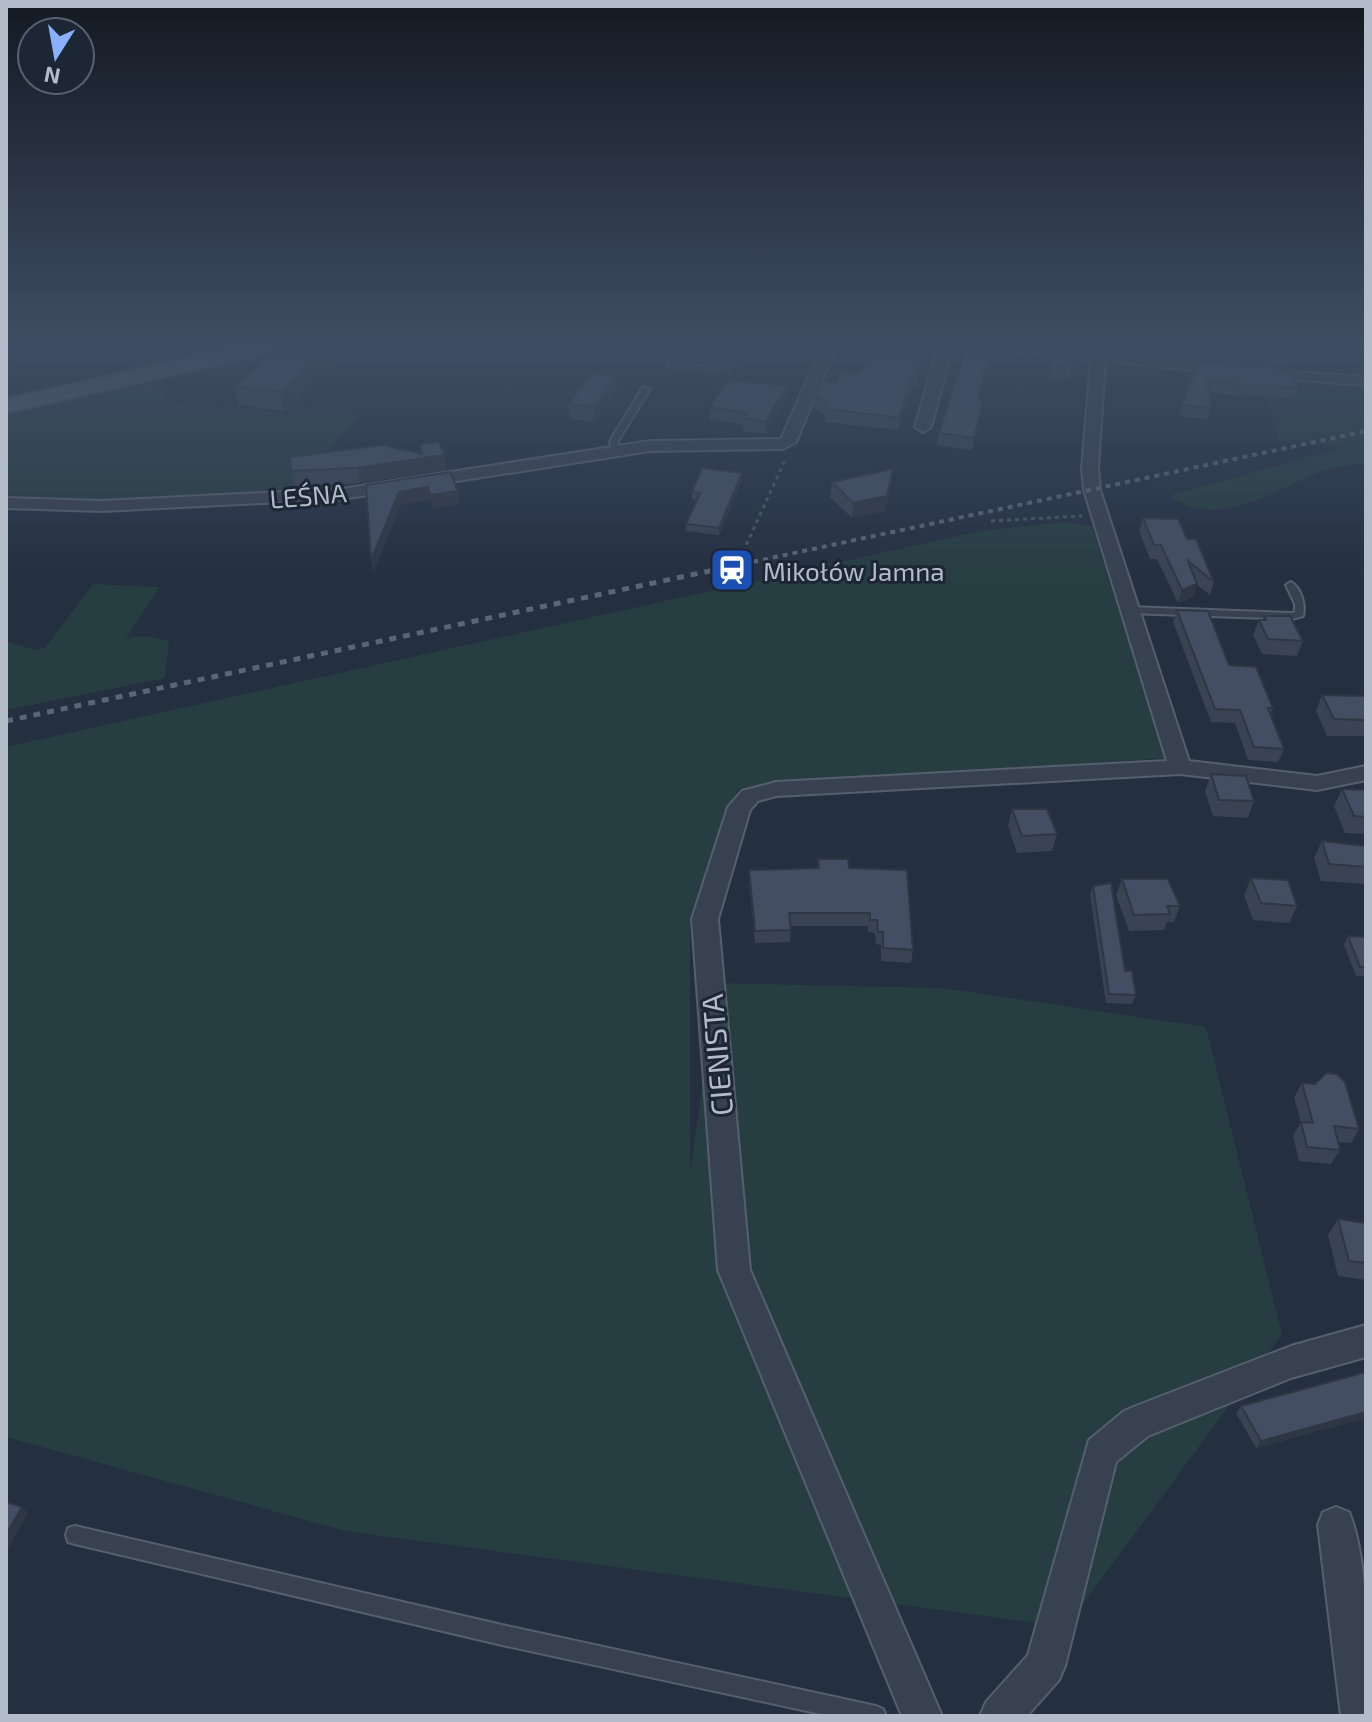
<svg xmlns="http://www.w3.org/2000/svg" width="1372" height="1722" font-family="'Exo 2',sans-serif">
<rect width="100%" height="100%" fill="#242f40"/>
<path fill="#263d41" d="M1260 376 1366 381V463C1352 465 1336 466 1323 471 1272 490 1221 530 1169 496L1346 446 1279 441Z
M163 381 168 400 286 413 291 404 366 412 328 452 312 493 114 501 6 497V415Z
M1066 522 1092 526 1166 758 738 789 690 923V1173L717 983 944 988 1206 1027 1282 1334 1066 1627 345 1531 6 1437V747L981 531Z
M93 584 160 587 126 638 146 636 169 641 165 678 6 710V641L35 650 45 648Z"/>
<g fill="none" stroke-linecap="round" stroke-linejoin="round">
<g stroke="#565f6d" stroke-width="4">
<path id="lane" d="M27 344H36L6 361V356Z
M1119 344H1127L1126 360 1119 358Z
M643 387 650 389 618 441 620 451 613 453 610 441Z
M1291 582C1301 588 1306 605 1303 616L1292 619 1129 613 1124 610 1129 607 1292 613 1295 612V604L1286 585Z
M75 1526 502 1625 876 1706 883 1709 886 1716H830L502 1645 75 1544 68 1542 66 1535 68 1528Z"/>
</g>
<g stroke="#565f6d" stroke-width="4">
<path id="street" d="M823 344H837L796 442 783 449 650 451 342 499 102 511 6 508V498L102 501 342 489 650 441 781 439Z
M939 344H953L931 427 923 432 915 427Z
M972 344H1024L1233 367V373L1228 374 1105 361 1098 468 1100 490 1189 761 1317 776 1366 766V780L1317 790 1180 774 776 796 758 801 750 810 718 919 750 1270 942 1716H902L718 1270 692 919 728 807 742 791 776 782 1167 761 1084 490 1082 468 1091 360 979 348Z
M1265 370 1366 377V385L1260 377V371Z
M1366 1325V1357L1291 1378 1148 1436 1116 1462 1065 1666 1059 1680 1027 1716H980L986 1702 1028 1655 1089 1440 1124 1411 1136 1406 1291 1346Z
M1336 1507 1349 1512C1371 1566 1366 1657 1366 1716H1341L1318 1525 1323 1512Z"/>
</g>
<g stroke="#414a59" stroke-width="4">
<path id="primary" d="M247 344H290L279 351 6 413V399Z"/>
</g>
<path stroke="#445a5e" stroke-width="3" stroke-dasharray="4 4" stroke-linecap="butt" d="M991 521 1082 516
M743 552 786 458"/>
<use href="#lane" fill="#384150" fill-rule="evenodd"/>
<use href="#street" fill="#384150" fill-rule="evenodd"/>
<use href="#primary" fill="#566070" fill-rule="evenodd"/>
<path stroke="#5a6577" stroke-width="4" stroke-dasharray="5 5" stroke-linecap="butt" d="M724 568 1366 431"/>
<path stroke="#5a6577" stroke-width="5" stroke-dasharray="7 7" stroke-linecap="butt" d="M6 721 733 566"/>
</g>
<path fill="#3a4354" d="M611 344H644L641 349 611 346Z
M676 344H804L795 359 746 353 731 375 666 369V359Z
M874 344H938L933 354 924 353 916 386H912L898 430 825 422V416L814 407 815 394 836 383 860 374Z
M1052 345 1072 366 1069 380 1049 379 1050 359Z
M1203 346 1290 354 1286 366 1200 358Z
M989 354 979 400H983L972 450 937 445 939 433Z
M342 355 285 411 239 405 234 387Z
M1198 362 1298 388 1294 399 1209 393 1211 408 1208 419 1179 416Z
M787 386 786 398 765 434 743 431V425L710 419V407Z
M617 390 595 422 570 419 569 404Z
M420 444 444 455 446 470 360 483 295 486 291 471 421 454Z
M893 469 891 484 885 511 852 518 830 497 832 482Z
M742 473V480L719 535 686 531V524L697 500 692 499V492Z
M1143 518 1187 539 1214 582 1210 595 1197 585 1193 597 1178 603 1157 559H1150L1139 531Z
M1177 610 1229 665 1273 708 1271 714 1284 749 1278 762 1248 760 1235 723 1211 722 1173 622Z
M1264 616 1303 641 1297 656 1262 654 1253 635 1259 620H1262Z
M1322 695 1366 696V736H1327L1316 711Z
M1211 774 1254 801 1248 818 1213 816 1205 791Z
M1342 789 1366 790V834L1345 833 1334 806Z
M1012 809 1057 834 1052 851 1017 853 1008 826Z
M1322 841 1366 846V884L1321 881 1314 858Z
M818 859 849 868 913 950 911 963 881 961V945L876 944 875 933 868 932V926H791L790 942 755 943 749 883V870L817 868Z
M1251 878 1297 906 1289 923 1253 920 1244 895Z
M1122 879 1180 906 1174 922H1167L1164 930 1129 931 1116 895Z
M1093 886 1136 995 1132 1004 1106 1003 1090 894Z
M1348 936 1366 937V976H1356L1344 945Z
M1302 1083 1359 1129 1351 1143 1338 1142 1340 1150 1331 1164 1299 1161 1293 1136 1301 1122 1294 1098Z
M1338 1219 1366 1223V1280L1338 1276 1328 1235Z
M1366 1372V1418L1256 1448 1236 1413 1241 1406Z"/>
<path fill="#2f3745" d="M332 344H340L342 355 285 411 281 392Z
M746 344V353L731 375V366Z
M799 344H804L795 359 796 349Z
M925 344 924 353 916 386 917 374Z
M913 373 912 386 898 430 899 418Z
M617 376V390L595 422 594 407Z
M787 386 786 398 765 434V422Z
M444 455 446 470 360 483 357 468Z
M893 469 891 484 885 511 852 518 853 503Z
M742 473V480L719 535V528Z
M428 487 430 500 401 505 373 573 371 560 399 492Z
M458 491 460 504 432 508 430 495Z
M1197 584 1193 597 1178 603 1182 590Z
M1366 1412V1418L1256 1448 1261 1441Z
M22 1507 28 1513 6 1553V1535Z"/>
<path fill="#434e62" stroke="#2f3745" stroke-width="2" d="M307 344H332L281 392 234 387 273 352Z
M676 344H746L731 366 666 359Z
M751 344H799L796 349Z
M874 344H925L917 374 913 373 899 418 826 409 827 404 815 394 820 381 836 383 841 372 860 374Z
M968 344H991L978 400H983L974 438 939 433Z
M1204 344H1285L1287 345 1290 354 1203 346Z
M1052 345 1073 347 1072 366 1052 364Z
M1198 362 1293 370 1298 388 1208 382 1211 408 1182 405Z
M592 373 617 376 594 407 569 404Z
M728 380 787 386 765 422 743 418 747 413 710 407Z
M439 442 444 455 357 468 291 471 290 457 383 445 422 454 420 444Z
M702 468 742 473 719 528 686 524 700 493 692 492Z
M893 469 887 496 853 503 832 482Z
M450 472 458 491 430 495 428 487 399 492 371 560 366 485Z
M1143 518 1178 519 1187 539H1196L1214 582 1188 561 1197 584 1182 590 1161 545H1154Z
M1177 610 1208 611 1229 665 1256 667 1273 708H1268L1284 749 1254 747 1240 710 1215 709Z
M1264 616H1290L1303 641 1268 639 1259 620H1266Z
M1322 695 1366 696V720L1334 719Z
M1211 774 1246 776 1254 801 1219 800Z
M1342 789 1366 790V817L1354 816Z
M1012 809H1047L1057 834 1022 836Z
M1322 841 1366 846V867L1329 864Z
M818 859H848L849 868 907 870 913 950 883 948V932H878L877 920H870V913H789L791 930 755 931 749 870 819 868Z
M1251 878 1288 880 1297 906 1261 903Z
M1122 879H1168L1180 906H1167L1170 914 1134 915Z
M1111 883 1125 971H1132L1136 995 1109 994 1093 886Z
M1348 936 1366 937V967H1360Z
M1326 1073 1337 1074 1345 1082 1359 1129 1334 1126 1340 1150 1307 1147 1301 1122 1313 1123 1302 1083 1315 1084Z
M1338 1219 1366 1223V1263L1349 1261Z
M1366 1372V1412L1261 1441 1241 1406Z
M6 1502 22 1507 6 1535Z"/>
<linearGradient id="sky" x2="0" y2="1"><stop stop-color="#141a23"/><stop offset="0.59" stop-color="#3f4d64"/><stop offset="1" stop-color="#3f4d64" stop-opacity="0"/></linearGradient>
<rect width="1372" height="585" fill="url(#sky)"/>
<defs>
<g id="station-square" transform="scale(2.3)"><rect x="-9" y="-9" width="18" height="18" rx="4" fill="#1a4fb4" stroke="#1d2635"/><path d="M-3-6H3Q5-6 5-4V2Q5 4 3 4L4.5 6H3L1.5 4h-3L-3 6H-4.5L-3 4Q-5 4-5 2V-4Q-5-6-3-6ZM-3.5-4v3h7v-3ZM-3.5 1v1.5H-2V1ZM2 1v1.5H3.5V1Z" fill="#fff"/></g>
</defs>
<g fill-rule="evenodd">
<use href="#station-square" x="732" y="570"/>
</g>
<g text-anchor="middle" dominant-baseline="central" stroke-width="6" stroke-linejoin="round" paint-order="stroke">
<g font-size="26" fill="#b4bcca" stroke="#1d2635">
<text transform="translate(308 495) rotate(-5)">LEŚNA</text>
</g>
<g font-size="26" fill="#b4bcca" stroke="#1d2635" text-anchor="start">
<text x="763" y="570">Mikołów Jamna</text>
</g>
<g font-size="30" fill="#b4bcca" stroke="#1d2635">
<text transform="translate(716 1055) rotate(-95)">CIENISTA</text>
</g>
</g>
<rect width="1372" height="1722" fill="none" stroke="#b4bcca" stroke-width="16"/>
<g transform="translate(56 56) rotate(191)"><circle r="38" fill="#1d2635" stroke="#596271" stroke-width="2"/>
<path d="M0-6L14 30L0 20L-14 30Z" fill="#88b0fc"/>
<text y="-12" font-size="22" font-weight="bold" text-anchor="middle" fill="#b4bcca">N</text>
</g>
</svg>
